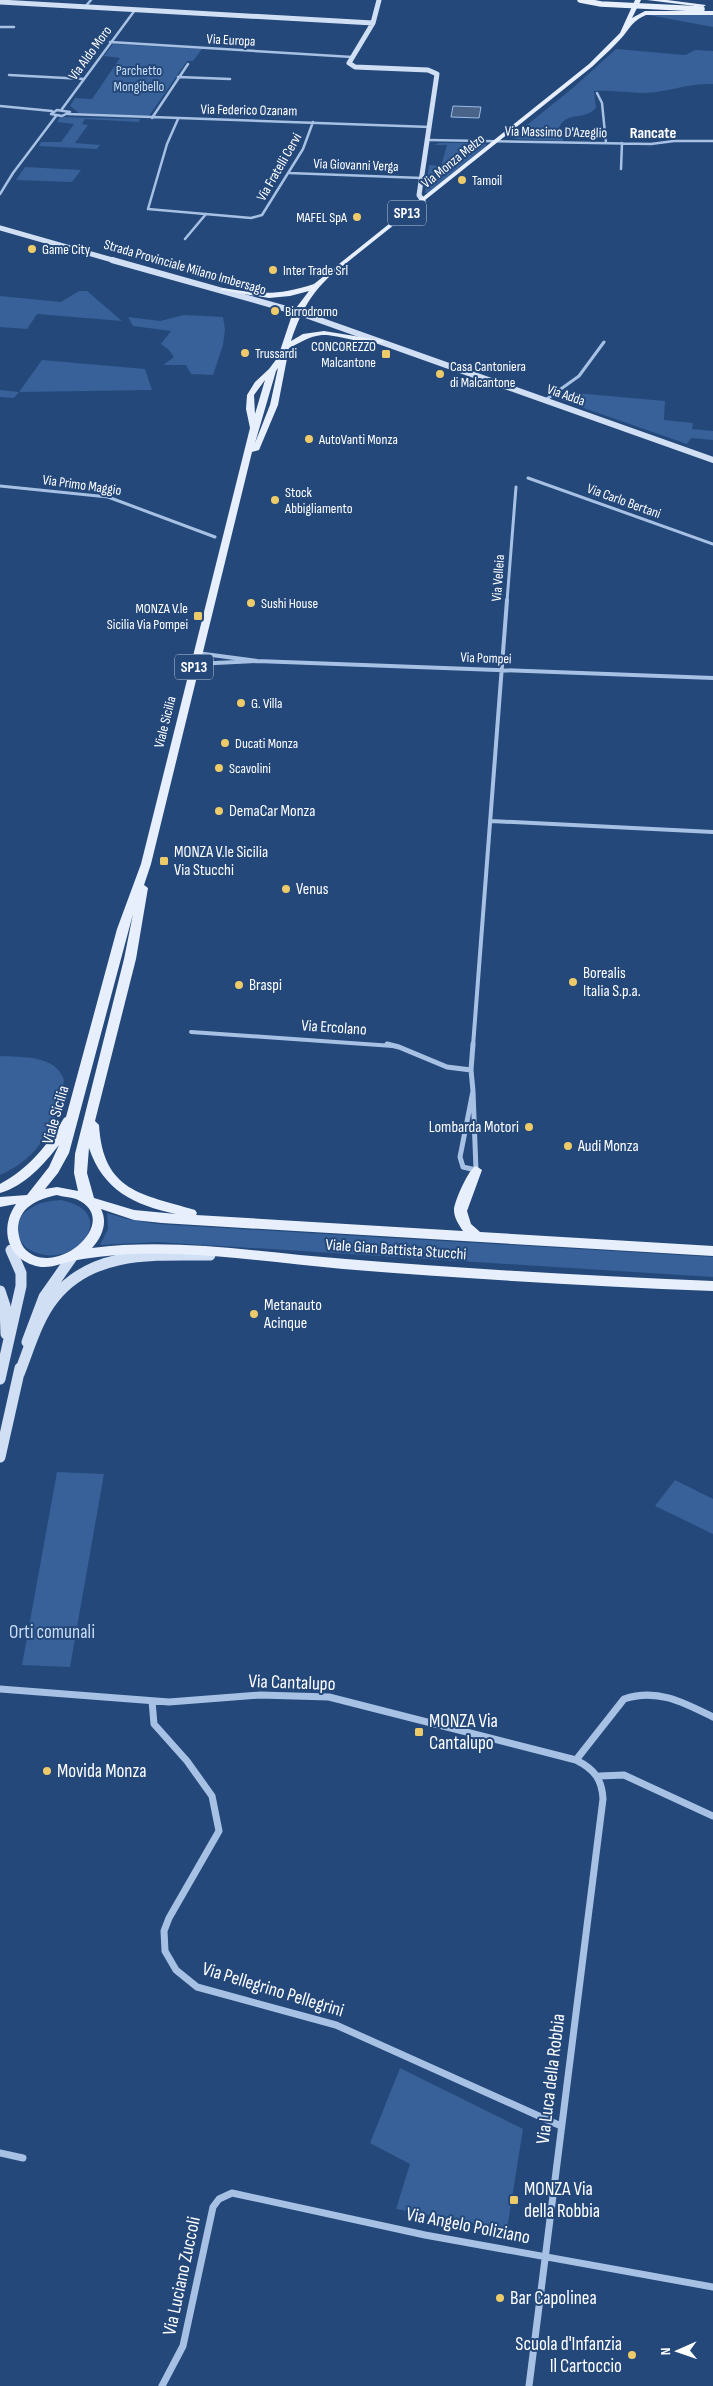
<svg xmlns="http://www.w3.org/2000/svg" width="713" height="2386" font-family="'Sofia Sans Condensed',sans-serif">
<rect width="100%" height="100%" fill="#24487a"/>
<path fill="#376198" d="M648 15H713V27Z
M113 44 202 49 193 61H187L149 116 79 113 70 106 75 98 92 99 120 58 104 56Z
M616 49 685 55 695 50 713 51V84C688 83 669 92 644 93 628 93 611 90 594 91L596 108C582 122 567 110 559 128L562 133 563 141 516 139 512 137 574 87Z
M60 117 140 119 139 122 85 119 82 124 88 125 75 143 100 145 97 149 39 146 41 142H61L74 124 57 122Z
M439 143H484L487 145 429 193H425L429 165 441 166 447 145H434Z
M25 167 81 170 72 182 16 180Z
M79 291H87L122 321 37 314 27 329 0 327V296L61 302Z
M184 315 223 317 225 329 223 345 213 375 191 374 186 365H163L174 357 169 350 161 344 171 331 133 326 128 317 160 321Z
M42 360 145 369 152 390 19 392 14 398 0 397V390L19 392Z
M575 393 665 401 664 420 693 423 692 429 713 431V440L691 438 687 444 555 398 560 395 574 396Z
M0 1056C22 1057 56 1055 64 1080 59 1122 40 1158 0 1175Z
M60 1200C122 1211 76 1270 34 1252 14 1244 11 1219 31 1208 40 1202 50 1201 60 1200Z
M107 1213 127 1219 157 1224 713 1257V1277L157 1242 100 1245 108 1229Z
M57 1472 104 1474 70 1667 22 1665Z
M675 1480 713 1499V1534L655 1506Z
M400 2068 523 2129 507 2229 396 2209 410 2164 370 2143Z"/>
<path fill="#4a6489" stroke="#9bbce5" d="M453 106 481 107 479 118 451 117Z"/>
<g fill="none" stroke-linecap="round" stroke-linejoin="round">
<path stroke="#a7c1e4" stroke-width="2.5" d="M85 7 91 0
M0 27H14
M110 42 352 57
M9 75 84 79
M178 77 230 79
M597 93 602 103 606 143
M0 106 52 111
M62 109 135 10
M57 110 70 112 62 116 51 114Z
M68 114 430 127
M152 118 188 64
M178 119 167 144 148 209 251 218 262 215 303 149 313 122
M429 140 651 144 674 141H713
M621 169 622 143
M289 173 422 178
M0 194 13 173 56 116
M185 239 206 214"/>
<path stroke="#a7c1e4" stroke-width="3" d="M544 401 579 376 604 342
M528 478 713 544
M0 486 108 497 215 537
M507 601 516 487"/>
<path stroke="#a7c1e4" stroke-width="4" d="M257 661 713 678
M195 664 257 661 197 653
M491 821 713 832
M191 1032 393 1046
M473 1046 507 600"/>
<path stroke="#a7c1e4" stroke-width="5" d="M387 1044 399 1047 447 1067 471 1070
M473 1044 471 1070 473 1091
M473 1091 476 1170 463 1167 460 1157Z"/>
<path stroke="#a7c1e4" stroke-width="7" d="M0 1689 169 1702 260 1695 329 1697 576 1760C594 1769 602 1779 603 1799L529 2386
M152 1701 154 1724 187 1761 212 1796 219 1831 169 1918 164 1931 165 1951 176 1970 197 1987 336 2025 561 2126
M576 1760 624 1699C657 1688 683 1702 713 1717
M600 1776 624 1775 713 1816
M0 2153 23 2158
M162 2386 183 2346 213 2207 219 2199 232 2193 425 2235 713 2287"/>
<path stroke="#d0dff4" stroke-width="5" d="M379 0 373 23 349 63 355 67 428 70 437 74 419 195 423 201
M0 2 373 23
M0 228 116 261"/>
<path stroke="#d0dff4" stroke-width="6" d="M112 260 297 312 713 460"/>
<path stroke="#d0dff4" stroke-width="11" d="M0 1291 5 1306 6 1334
M27 1342 44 1297 72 1257
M19 1374C29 1349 37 1319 54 1298 92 1250 155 1255 210 1255
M0 1379 21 1286V1273L11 1250
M0 1457 20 1368"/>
<path fill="#e7effc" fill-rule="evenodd" d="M635 0H641L632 18 645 11H713V15H646C634 20 631 26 624 35 615 46 603 56 593 66L330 276C309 296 300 314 291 341L303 334 324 331 385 341C374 348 337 334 322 335 309 336 300 343 289 348L278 405 259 450 252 452 151 864 144 885 148 888 136 959 95 1121 99 1125C103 1192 142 1194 195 1210L197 1213 196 1215 463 1231C459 1225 454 1218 454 1210 454 1202 469 1168 476 1166L482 1170 467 1211 471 1224 480 1232 713 1246V1256L162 1223 134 1220 101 1209C108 1223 102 1237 92 1248 177 1237 261 1253 346 1259 468 1269 590 1276 713 1281V1291C590 1286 466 1279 343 1269 288 1264 232 1256 176 1254 153 1253 130 1253 107 1256 97 1257 87 1258 77 1260 63 1262 48 1271 33 1265 6 1256 0 1227 16 1204L0 1207V1197L27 1195 49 1167 59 1145C44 1164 25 1186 0 1193V1184C28 1169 48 1145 64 1118L66 1117 117 929 141 864 250 428 246 409 247 395 255 382 269 369 278 357 293 312 309 291 290 296 269 298 220 290 223 288C261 294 277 296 314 284L589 64 620 33ZM278 368 270 405 255 443 276 371ZM265 380 255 414 254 395ZM133 914 124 959 75 1154 74 1173 78 1191 57 1187 45 1189 58 1173 69 1153ZM89 1148C103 1190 134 1205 176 1214L134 1210 94 1198 87 1173ZM57 1195C63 1197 70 1197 76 1199 125 1220 54 1282 24 1248 20 1242 19 1237 18 1230 18 1207 38 1199 57 1195Z
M647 0H667L706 5 703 7Z"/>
<path stroke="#e7effc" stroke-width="5.5" d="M580 0 601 4 702 9"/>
</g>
<g fill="#eecb6a" stroke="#24487a" stroke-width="2">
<circle cx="462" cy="180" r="5"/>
<circle cx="357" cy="217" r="5"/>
<circle cx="32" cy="249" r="5"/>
<circle cx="273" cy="270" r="5"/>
<circle cx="275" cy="311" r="5"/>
<circle cx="245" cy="353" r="5"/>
<rect x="381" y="349" width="10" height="10" rx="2.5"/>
<circle cx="440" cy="374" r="5"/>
<circle cx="309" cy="439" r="5"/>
<circle cx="275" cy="500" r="5"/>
<circle cx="251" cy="603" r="5"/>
<rect x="193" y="611" width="10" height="10" rx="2.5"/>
<circle cx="241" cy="703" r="5"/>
<circle cx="225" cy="743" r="5"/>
<circle cx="219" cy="768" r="5"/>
<circle cx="219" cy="811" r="5"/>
<rect x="159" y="856" width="10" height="10" rx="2.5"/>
<circle cx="286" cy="889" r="5"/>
<circle cx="573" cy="982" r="5"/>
<circle cx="239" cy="985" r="5"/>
<circle cx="529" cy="1127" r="5"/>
<circle cx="568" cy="1146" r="5"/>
<circle cx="254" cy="1314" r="5"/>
<rect x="414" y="1727" width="10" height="10" rx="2.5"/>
<circle cx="47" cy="1771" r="5"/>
<rect x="509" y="2195" width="10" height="10" rx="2.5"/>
<circle cx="500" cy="2298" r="5"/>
<circle cx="632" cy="2355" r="5"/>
</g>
<g text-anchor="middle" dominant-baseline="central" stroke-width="4" stroke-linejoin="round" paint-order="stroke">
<g font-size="14" fill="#fff" stroke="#24487a">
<text transform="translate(231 40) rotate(3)">Via Europa</text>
<text transform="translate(90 53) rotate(-54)">Via Aldo Moro</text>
<text transform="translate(249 110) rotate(1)">Via Federico Ozanam</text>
<text transform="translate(556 132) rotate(1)">Via Massimo D'Azeglio</text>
<text transform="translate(453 161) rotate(-39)">Via Monza Melzo</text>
<text transform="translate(356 165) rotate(2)">Via Giovanni Verga</text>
<text transform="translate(279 167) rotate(-60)">Via Fratelli Cervi</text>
<text transform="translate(185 267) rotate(16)">Strada Provinciale Milano Imbersago</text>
<text transform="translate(566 395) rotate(19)">Via Adda</text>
<text transform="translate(82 485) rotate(8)">Via Primo Maggio</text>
<text transform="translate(624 501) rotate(20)">Via Carlo Bertani</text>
<text transform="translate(498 578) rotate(-86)">Via Velleia</text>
<text transform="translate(486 658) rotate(2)">Via Pompei</text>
<text transform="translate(165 722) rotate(-76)">Viale Sicilia</text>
</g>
<g font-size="14" fill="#c9dcf4" stroke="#24487a">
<text x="139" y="70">Parchetto<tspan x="139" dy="16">Mongibello</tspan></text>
</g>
<g font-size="14" fill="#fff" stroke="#24487a" text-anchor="start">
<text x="472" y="180">Tamoil</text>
<text x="347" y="217" text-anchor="end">MAFEL SpA</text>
<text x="42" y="249">Game City</text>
<text x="283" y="270">Inter Trade Srl</text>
<text x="285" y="311">Birrodromo</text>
<text x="376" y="346" text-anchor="end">CONCOREZZO<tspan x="376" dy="16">Malcantone</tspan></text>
<text x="255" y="353">Trussardi</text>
<text x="450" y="366">Casa Cantoniera<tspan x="450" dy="16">di Malcantone</tspan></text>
<text x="319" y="439">AutoVanti Monza</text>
<text x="285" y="492">Stock<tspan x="285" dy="16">Abbigliamento</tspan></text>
<text x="261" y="603">Sushi House</text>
<text x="188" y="608" text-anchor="end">MONZA V.le<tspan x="188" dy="16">Sicilia Via Pompei</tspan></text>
<text x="251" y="703">G. Villa</text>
<text x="235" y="743">Ducati Monza</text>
<text x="229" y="768">Scavolini</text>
</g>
<g fill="#24487a" stroke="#bdc8d7" stroke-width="1">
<rect x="388" y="200.5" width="38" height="25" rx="4"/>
<rect x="175" y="654.5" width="38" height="25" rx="4"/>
</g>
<g font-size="15" font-weight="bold" fill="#fff">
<text x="407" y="213">SP13</text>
<text x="194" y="667">SP13</text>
</g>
<g font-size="16" font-weight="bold" fill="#fff" stroke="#24487a">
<text x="653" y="133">Rancate</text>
</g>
<g font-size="16" fill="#fff" stroke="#24487a" text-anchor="start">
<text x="229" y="811">DemaCar Monza</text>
<text x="174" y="852">MONZA V.le Sicilia<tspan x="174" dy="18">Via Stucchi</tspan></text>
<text x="296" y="889">Venus</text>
<text x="583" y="973">Borealis<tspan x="583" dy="18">Italia S.p.a.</tspan></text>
<text x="249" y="985">Braspi</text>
<text x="519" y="1127" text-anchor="end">Lombarda Motori</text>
<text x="578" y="1146">Audi Monza</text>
<text x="264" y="1305">Metanauto<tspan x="264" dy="18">Acinque</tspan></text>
</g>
<g font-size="16" fill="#fff" stroke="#24487a">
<text transform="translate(334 1028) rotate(4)">Via Ercolano</text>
<text transform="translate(56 1115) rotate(-74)">Viale Sicilia</text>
<text transform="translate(396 1250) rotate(4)">Viale Gian Battista Stucchi</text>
</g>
<g font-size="19" fill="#c9dcf4" stroke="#24487a">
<text x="52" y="1632">Orti comunali</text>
</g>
<g font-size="19" fill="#fff" stroke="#24487a">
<text transform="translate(292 1683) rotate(2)">Via Cantalupo</text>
<text transform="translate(273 1990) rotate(17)">Via Pellegrino Pellegrini</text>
<text transform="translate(551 2079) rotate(-83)">Via Luca della Robbia</text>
<text transform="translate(468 2226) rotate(11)">Via Angelo Poliziano</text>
<text transform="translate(182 2276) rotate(-78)">Via Luciano Zuccoli</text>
</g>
<g font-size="19" fill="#fff" stroke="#24487a" text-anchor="start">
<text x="429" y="1721">MONZA Via<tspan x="429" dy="22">Cantalupo</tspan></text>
<text x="57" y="1771">Movida Monza</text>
<text x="524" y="2189">MONZA Via<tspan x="524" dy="22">della Robbia</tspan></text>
<text x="510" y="2298">Bar Capolinea</text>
<text x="622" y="2344" text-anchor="end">Scuola d'Infanzia<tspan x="622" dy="22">Il Cartoccio</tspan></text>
</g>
</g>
<g transform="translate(678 2351) rotate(268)" stroke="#24487a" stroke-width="4" paint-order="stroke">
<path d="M0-4L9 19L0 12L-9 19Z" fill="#ffffff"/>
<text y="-8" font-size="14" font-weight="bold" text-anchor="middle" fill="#ffffff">N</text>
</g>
</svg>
